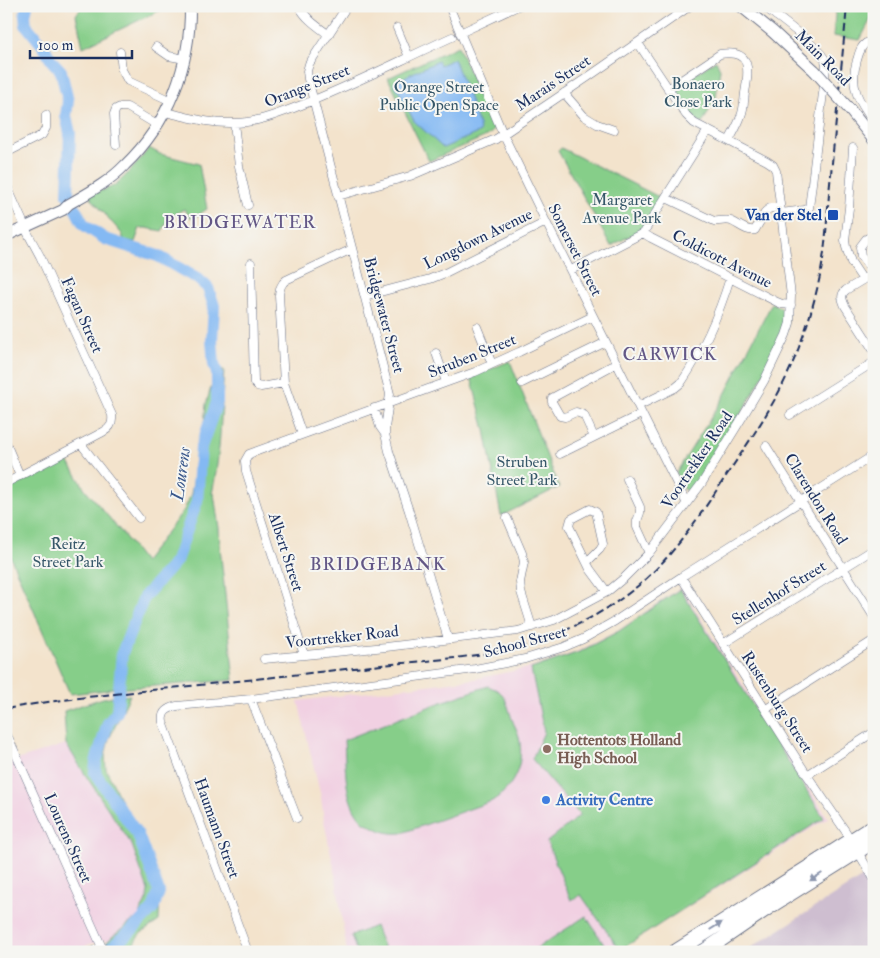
<svg xmlns="http://www.w3.org/2000/svg" width="880" height="958" font-family="'IM FELL Double Pica',serif">
<rect width="100%" height="100%" fill="#f6f6f2"/>
<filter id="ink" filterUnits="userSpaceOnUse"><feTurbulence type="fractalNoise" baseFrequency=".02" numOctaves="2"/><feDisplacementMap in="SourceGraphic" scale="10" xChannelSelector="R" yChannelSelector="G"/><feConvolveMatrix kernelMatrix="1 2 1 2 8 2 1 2 1" color-interpolation-filters="sRGB"/></filter>
<filter id="wash" filterUnits="userSpaceOnUse"><feTurbulence type="fractalNoise" baseFrequency=".0096" numOctaves="4" result="noise"/><feDisplacementMap in="SourceGraphic" scale="20" xChannelSelector="R" yChannelSelector="G"/><feGaussianBlur stdDeviation="1.12" result="paint"/><feColorMatrix in="noise" values="0 0 0 0 0 0 0 0 0 0 0 0 0 0 0 0 0 1.4 0 .05"/><feComposite in="paint" operator="in"/></filter>
<g filter="url(#wash)">
<rect width="100%" height="100%" fill="#f3e3cc"/>
<path fill="#f1d0e2" d="M681 587 828 818 617 952H347L335 873 324 821 321 797 298 701 475 679 533 667 578 651 619 630Z
M6 743 14 761 66 744 88 779 132 845 147 886 148 894V898L137 919 108 941 105 940 90 944 73 952H6Z"/>
<path fill="#cebed0" d="M874 870V952H744Z"/>
<path fill="#86ce89" stroke="#507e74" d="M82 6H169L83 47 76 15Z
M836 6H874V13L860 40 833 36Z
M458 46 493 126V131L489 135 429 161 388 78Z
M716 60 720 69 716 97 702 124C691 116 680 104 676 90L678 86Z
M149 148 160 154 199 164 207 209 192 219 184 209 169 218 162 231 146 228H140L135 242 124 240 122 234 92 199 89 194C98 191 109 190 116 184 128 175 140 160 149 148Z
M561 148 661 198 641 230 611 246 558 151Z
M772 303C779 307 787 310 787 319 787 332 778 346 772 358 749 404 721 446 693 489L690 491 685 490 676 473 722 400Z
M510 361 559 487 501 516 485 430 471 377Z
M212 369 224 370C221 411 221 453 212 494H214L219 528 220 547 234 680 129 688H111L107 690 70 694 6 547V489L68 461 85 489 123 534 144 562 184 510 191 494 199 448 203 434 206 404 213 381Z
M680 589 824 818 620 950 581 895 571 900 547 842 580 815 532 759 544 732 531 669 579 652 619 631Z
M488 686C492 688 499 690 502 694 506 698 510 713 512 719 514 725 518 731 519 737 525 763 514 788 492 801L402 833C391 834 381 832 372 826 369 824 364 823 362 820 343 800 346 766 344 740L436 704Z
M130 695 109 739 105 755 106 769 121 801 137 826 144 839 160 887 159 921 140 934 137 938 129 952H101L108 941 112 937 139 916 147 898 148 890 132 845 88 779 66 744 64 711 103 698Z
M586 916 605 946 596 952H531Z
M375 926 385 952H357L351 936Z"/>
<path fill="#84b9f3" stroke="#5074a8" d="M454 59 474 111 479 125 480 132 443 148 414 121 394 82 438 61 440 65Z"/>
<g fill="none" stroke-linecap="round" stroke-linejoin="round">
<path stroke="#84b9f3" stroke-width="12" d="M27 6 25 15 26 25 44 47 51 60 61 71 68 101 66 116 70 133 68 195 84 225 105 239 158 256 198 279 208 288 214 306 212 340 214 364 217 373V402L201 447 197 501 176 561 144 597 122 653 117 712 108 723 96 762 95 773 138 835 159 892 153 909 130 932 109 949 108 952"/>
</g>
</g>
<g filter="url(#ink)">
<g fill="none" stroke-linecap="round" stroke-linejoin="round">
<g stroke="#676e84" stroke-width="9">
<path id="minor" d="M299 6C306 19 317 26 329 35
M347 6 309 64 307 71 308 79 390 394 385 428V434L389 451 409 511 448 639
M449 6 503 134 546 222 686 502
M763 6C775 15 821 48 825 60 826 63 826 66 826 68L809 208 805 210 781 213
M776 16 782 6
M397 28 409 57
M460 33 518 6
M874 43H866C860 47 859 54 857 60 849 86 858 101 874 122
M156 47 169 56 185 59
M120 52 122 70 128 81 171 101
M668 89 720 54C752 49 749 70 745 93 744 100 744 109 741 116 738 125 733 133 729 141
M564 93 584 116 597 124 614 130
M165 112C188 117 210 124 233 123 256 123 278 114 299 106 351 86 401 60 452 37
M234 123 239 166 248 205
M116 145 114 114 116 109 120 107H127L157 125
M853 148 849 208 845 240 846 247 851 262 863 280
M6 153 42 135 46 128V115
M6 184 23 222
M338 196 410 176 496 139 588 77 690 6
M666 198 714 221C720 222 725 219 731 221 739 224 746 232 755 230L766 211 770 208H780
M643 233 651 238 777 302 782 304 791 305
M251 263 254 383 257 386 261 387 284 383
M867 264 861 256 860 247 866 239 874 235
M571 270 643 233 708 130
M874 273 846 290C840 295 842 299 845 306L874 351
M365 296 430 279 445 273 546 222
M477 327 492 364
M436 353 446 382
M522 383 606 342
M638 406 675 388 681 383C702 352 719 314 730 278
M374 408 380 427 385 434
M790 415 874 362
M302 434 284 383 279 295C280 288 281 284 286 280L352 249
M594 437 584 415 576 412 565 417 560 416 552 402V398L617 363
M6 443 20 476
M81 444 139 518
M766 446 874 617
M560 454 641 414
M627 479 640 507V513L637 521V527L649 553
M6 483 103 432C111 428 113 423 112 415L40 256 25 228
M507 518 522 553 524 562 520 582 521 592 532 627
M587 562 600 549 603 544 596 512 590 509 571 519 569 526 590 569 607 592
M681 577 807 775 846 832 874 879
M723 644 874 549
M304 655 246 471 245 461 249 454 475 372 519 352 593 316
M264 659 386 647 518 631 554 620 607 592 624 578 649 553 702 483 742 418 764 381 786 335 790 323 791 296 776 171 773 165 767 161 694 123 686 115 638 43
M251 699 297 818
M766 709 874 640
M6 736 9 739 104 952
M807 775 874 732
M91 952 102 947
M248 952 163 722C161 712 168 708 177 706L251 699 475 669 525 659 564 647 583 639 615 621 681 577 874 455"/>
</g>
<g stroke="#676e84" stroke-width="12">
<path id="tertiary" d="M6 236 63 210 69 204C88 193 109 182 125 165 168 124 191 65 190 6"/>
</g>
<g stroke="#676e84" stroke-width="13">
<path id="secondary" d="M741 6 773 32 815 71
M850 110 874 140"/>
</g>
<g stroke="#676e84" stroke-width="16">
<path id="trunk" d="M675 952 874 826
M703 952 772 905 874 841"/>
</g>
<use href="#minor" stroke="#fff" stroke-width="8"/>
<use href="#tertiary" stroke="#fff" stroke-width="10"/>
<use href="#secondary" stroke="#fff" stroke-width="11"/>
<use href="#trunk" stroke="#fff" stroke-width="14"/>
<path stroke="#1b2f5e" stroke-width="2" stroke-dasharray="8 4" stroke-linecap="butt" d="M6 709C57 699 109 695 160 689 231 682 301 674 372 666 419 661 467 659 513 648 558 637 603 615 639 585 674 555 699 517 724 479 744 449 765 419 782 386 799 352 812 314 820 276 827 243 827 208 831 174 836 118 842 62 847 6"/>
<g stroke="#676e84" stroke-width="13" stroke-linecap="butt">
<path id="secondary-bridge" d="M815 71 850 110"/>
</g>
<use href="#secondary-bridge" stroke="#fff" stroke-width="11"/>
</g>
<defs><path id="oneway-solid" d="M-6-.8H1V-3.2L6.5 0L1 3.2V.8H-6Z" transform="scale(1.25)"/></defs>
<g fill="#8d97ae">
<use href="#oneway-solid" transform="translate(816 877) rotate(148)"/>
<use href="#oneway-solid" transform="translate(716 926) rotate(-32)"/>
</g>
</g>
<rect fill="#1a4fb4" stroke="#f6f6f2" stroke-width="2" x="827" y="209" width="12" height="12" rx="2.5"/>
<circle fill="#8d6e63" stroke="#f6f6f2" stroke-width="2" cx="547" cy="749" r="5"/>
<circle fill="#3f7fe0" stroke="#f6f6f2" stroke-width="2" cx="546" cy="800" r="5"/>
<g text-anchor="middle" dominant-baseline="central" stroke-width="4" stroke-linejoin="round" paint-order="stroke">
<g font-size="16" fill="#1b2f5e" stroke="#f6f6f2">
<text transform="translate(823 58) rotate(45)">Main Road</text>
<text transform="translate(553 83) rotate(-34)">Marais Street</text>
<text transform="translate(307 86) rotate(-22)">Orange Street</text>
<text transform="translate(478 239) rotate(-26)">Longdown Avenue</text>
<text transform="translate(575 250) rotate(63)">Somerset Street</text>
<text transform="translate(722 259) rotate(27)">Coldicott Avenue</text>
<text transform="translate(82 315) rotate(66)">Fagan Street</text>
<text transform="translate(384 315) rotate(75)">Bridgewater Street</text>
<text transform="translate(472 356) rotate(-22)">Struben Street</text>
<text transform="translate(697 460) rotate(-56)">Voortrekker Road</text>
<text transform="translate(816 499) rotate(58)">Clarendon Road</text>
<text transform="translate(286 552) rotate(72)">Albert Street</text>
<text transform="translate(779 593) rotate(-32)">Stellenhof Street</text>
<text transform="translate(342 637) rotate(-6)">Voortrekker Road</text>
<text transform="translate(525 642) rotate(-15)">School Street</text>
<text transform="translate(777 702) rotate(57)">Rustenburg Street</text>
<text transform="translate(217 828) rotate(70)">Haumann Street</text>
<text transform="translate(68 838) rotate(66)">Lourens Street</text>
</g>
<g font-size="16" fill="#365769" stroke="#f6f6f2">
<text x="698" y="84">Bonaero<tspan x="698" dy="18">Close Park</tspan></text>
<text x="439" y="87">Orange Street<tspan x="439" dy="18">Public Open Space</tspan></text>
<text x="622" y="200">Margaret<tspan x="622" dy="18">Avenue Park</tspan></text>
<text x="522" y="462">Struben<tspan x="522" dy="18">Street Park</tspan></text>
<text x="68" y="544">Reitz<tspan x="68" dy="18">Street Park</tspan></text>
</g>
<g font-size="16" font-weight="bold" fill="#164399" stroke="#f6f6f2" text-anchor="end">
<text x="822" y="215">Van der Stel</text>
</g>
<g font-size="16" font-weight="bold" fill="#785e54" stroke="#f6f6f2" text-anchor="start">
<text x="557" y="740">Hottentots Holland<tspan x="557" dy="18">High School</tspan></text>
</g>
<g font-size="16" font-weight="bold" fill="#366cbe" stroke="#f6f6f2" text-anchor="start">
<text x="556" y="800">Activity Centre</text>
</g>
<g font-size="18" letter-spacing="1" fill="#635786" stroke="#f6f6f2">
<text x="240" y="222">BRIDGEWATER</text>
<text x="670" y="354">CARWICK</text>
<text x="378" y="564">BRIDGEBANK</text>
</g>
<g font-size="18" font-style="italic" fill="#3a588b" stroke="#f6f6f2">
<text transform="translate(181 474) rotate(-82)">Lourens</text>
</g>
</g>
<rect width="880" height="958" fill="none" stroke="#f6f6f2" stroke-width="25"/>
<path d="M30 50v8h102v-8" fill="none" stroke="#1b2f5e" stroke-width="2.5"/>
<text x="38" y="50" font-size="15" fill="#1b2f5e" stroke="#f6f6f2" stroke-width="4" paint-order="stroke">100 m</text>
</svg>
